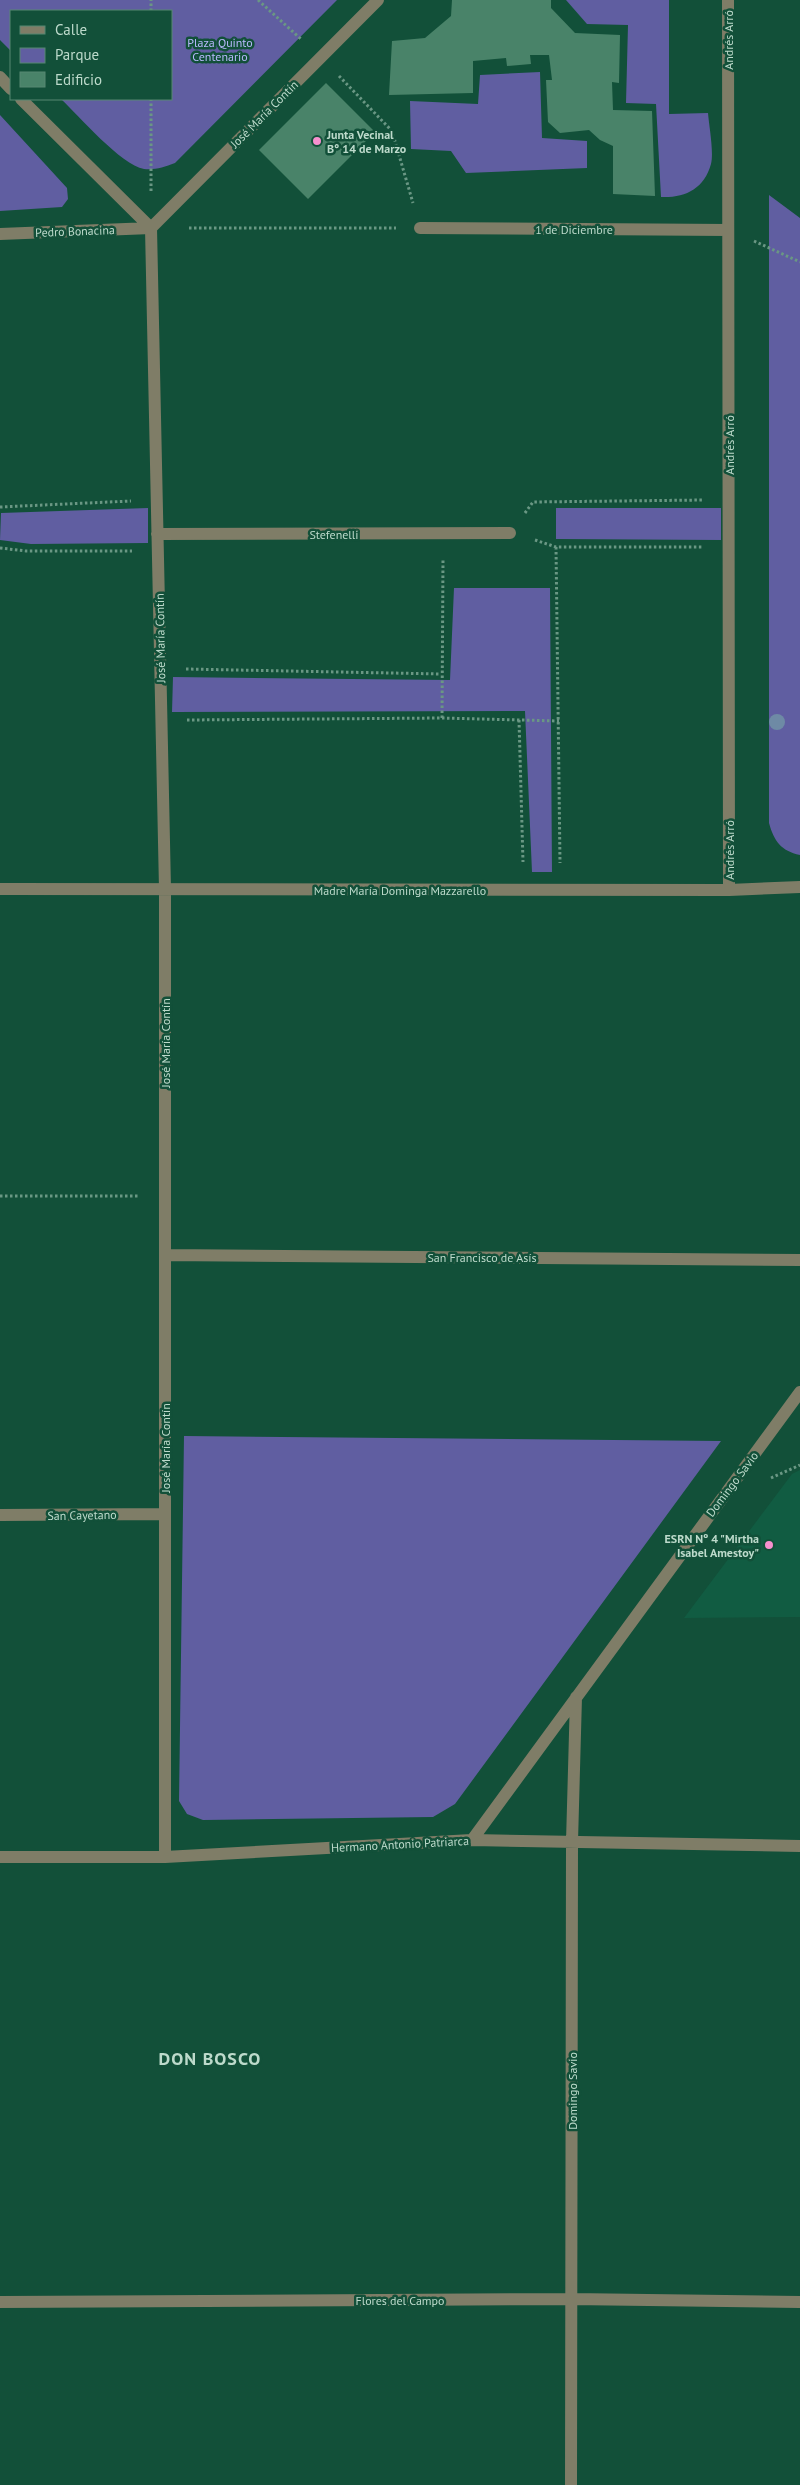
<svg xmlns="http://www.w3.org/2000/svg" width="800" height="2485" font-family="'PT Sans',sans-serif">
<rect width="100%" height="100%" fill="#125039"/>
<path fill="#115c42" d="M800 1470V1617L684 1618 792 1474Z"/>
<path fill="#605ea1" d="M0 0H337L175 163C164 167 156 170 144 169 121 165 79 116 61 99H171V11H11V51L0 40Z
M566 0H669V114L708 113C709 126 714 152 711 164 704 189 685 198 661 197L656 104 626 103 628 25 587 24Z
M540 72 542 138 587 141V168L466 173 451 151 411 149 410 101 478 104 480 75Z
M0 115 67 188 68 199 62 207 0 211Z
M769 195 800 218V855C781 851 774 841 769 823Z
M148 508V543L31 544 0 540 1 513Z
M556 508H721V540L556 539Z
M454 588H550L552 872H532L525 711 172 712 173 677 450 680Z
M184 1436 721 1441 455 1804 433 1817 203 1820 187 1814 179 1801Z"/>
<path fill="#498369" d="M452 0H551V8L575 33 620 35 619 83 612 82 613 110 652 111 655 196 613 194V146L600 140 589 130 560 133 548 122 546 80H552L549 55H530L531 64 507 66 506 58 473 61V93L389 95 392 41 425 38 451 16Z
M326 83 375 132 308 199 259 150Z"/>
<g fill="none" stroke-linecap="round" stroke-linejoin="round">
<path stroke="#6a9784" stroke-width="3" stroke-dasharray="2.5 2.5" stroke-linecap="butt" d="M258 0 302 40
M151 11V0
M339 76 392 131 413 203
M151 191V99
M189 228H396
M754 241 800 262
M0 507 131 501
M525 513 533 502 703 500
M535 540 556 547H703
M556 547 560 863
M0 548 26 551H132
M186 669 441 674
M442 718 443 560
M187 720 442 718 559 721
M519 720 523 862
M0 1196H139
M771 1478 800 1465"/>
<path stroke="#7f7d67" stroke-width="12" d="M728 0 729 890
M0 77 11 89
M21 99 151 228 378 0
M420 228 728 230
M0 234 151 228 165 889V1857
M157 534 510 533
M0 889 729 890 800 887
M165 1255 800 1260
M0 1515 165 1514
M472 1840 800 1392
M0 1857H165L472 1840 800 1846
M0 2302 571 2299 800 2302
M571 2485 572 1842 576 1697"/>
</g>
<circle fill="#6e8aa5" cx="777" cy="722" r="8"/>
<g fill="#f790ce" stroke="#125039" stroke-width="2">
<circle cx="317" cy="141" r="5"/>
<circle cx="769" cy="1545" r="5"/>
</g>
<g text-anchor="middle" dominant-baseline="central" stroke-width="5" stroke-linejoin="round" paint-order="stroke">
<g font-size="12" fill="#bddacb" stroke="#125039">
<text transform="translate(728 40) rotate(-90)">Andrés Arró</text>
<text transform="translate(264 114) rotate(-45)">José María Contín</text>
<text x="574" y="229">1 de Diciembre</text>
<text transform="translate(75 231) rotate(-2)">Pedro Bonacina</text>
<text transform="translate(729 445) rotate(-90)">Andrés Arró</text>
<text x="334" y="534">Stefenelli</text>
<text transform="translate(160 638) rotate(-91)">José María Contín</text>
<text transform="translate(729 850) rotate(-90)">Andrés Arró</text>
<text x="400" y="890">Madre María Dominga Mazzarello</text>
<text transform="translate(165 1043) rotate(-90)">José María Contín</text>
<text x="482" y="1257">San Francisco de Asís</text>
<text transform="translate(165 1448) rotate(-90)">José María Contín</text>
<text transform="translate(732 1484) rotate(-53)">Domingo Savio</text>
<text transform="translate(82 1515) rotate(-1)">San Cayetano</text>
<text transform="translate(400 1844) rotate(-3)">Hermano Antonio Patriarca</text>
<text transform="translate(572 2091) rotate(-90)">Domingo Savio</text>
<text x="400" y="2300">Flores del Campo</text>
</g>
<g font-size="12" fill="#b9b9fd" stroke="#125039">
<text x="220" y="42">Plaza Quinto<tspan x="220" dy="14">Centenario</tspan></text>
</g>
<g font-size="12" font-weight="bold" fill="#bddacb" stroke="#125039" text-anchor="start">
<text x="327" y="134">Junta Vecinal<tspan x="327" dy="14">B° 14 de Marzo</tspan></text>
<text x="759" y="1538" text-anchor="end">ESRN Nº 4 "Mirtha<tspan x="759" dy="14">Isabel Amestoy"</tspan></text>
</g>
<g font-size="18" font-weight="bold" letter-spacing="1" fill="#bddacb" stroke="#125039">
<text x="210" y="2058">DON BOSCO</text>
</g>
</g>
<rect x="10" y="10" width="162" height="90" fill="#125039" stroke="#568773"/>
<rect x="20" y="26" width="25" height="8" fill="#7f7d67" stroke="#568773"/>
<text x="55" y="35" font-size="15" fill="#bddacb">Calle</text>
<rect x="20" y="48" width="25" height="15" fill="#605ea1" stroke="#568773"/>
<text x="55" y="60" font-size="15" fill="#bddacb">Parque</text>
<rect x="20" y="72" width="25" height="15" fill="#498369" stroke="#568773"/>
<text x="55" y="85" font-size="15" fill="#bddacb">Edificio</text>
</svg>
